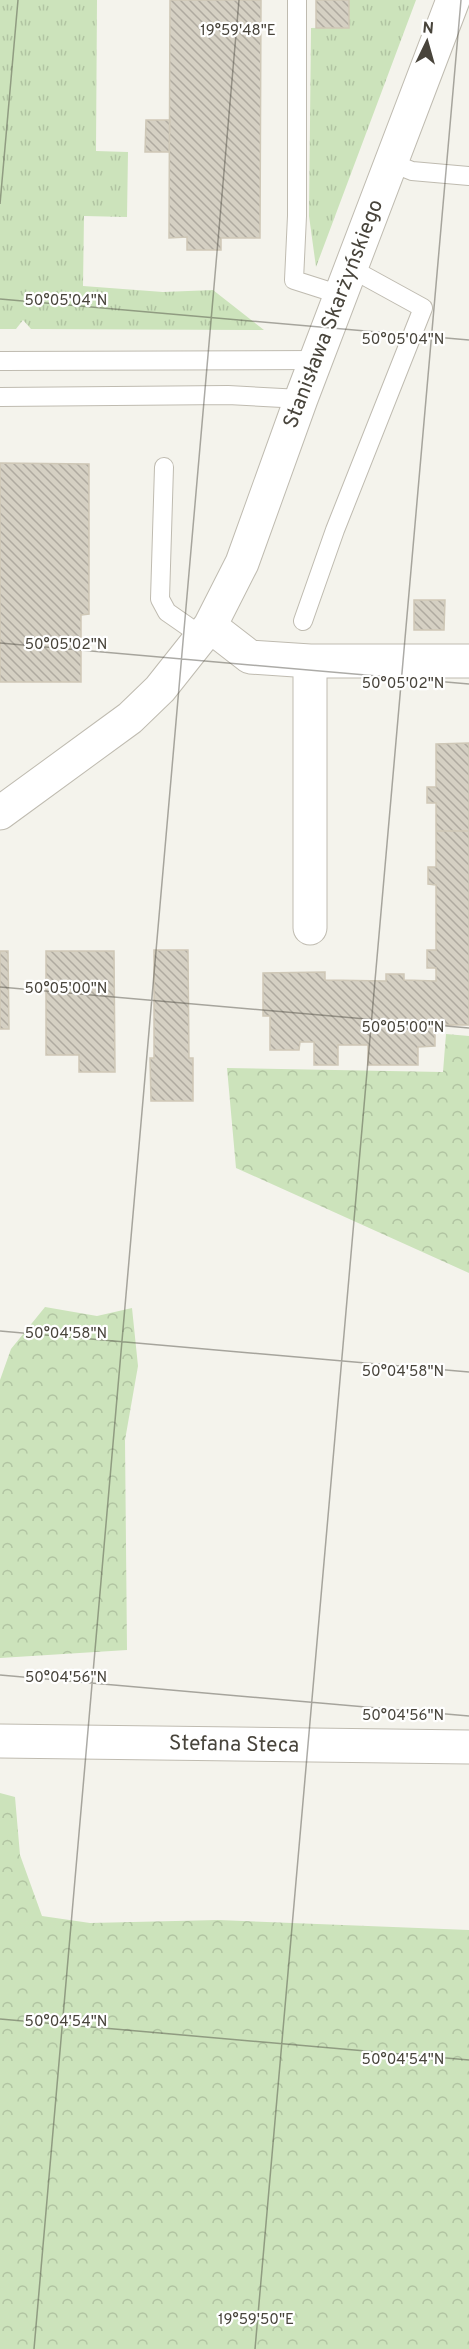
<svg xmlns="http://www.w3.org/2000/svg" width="469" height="2349" font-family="Overpass,sans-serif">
<defs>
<pattern id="grass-tufts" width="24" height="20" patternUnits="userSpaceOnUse" patternTransform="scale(1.5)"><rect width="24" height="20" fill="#cce3bb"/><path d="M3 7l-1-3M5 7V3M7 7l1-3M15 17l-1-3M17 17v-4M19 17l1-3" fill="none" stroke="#b1c4a2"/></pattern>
<pattern id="forest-crowns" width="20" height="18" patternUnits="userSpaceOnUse" patternTransform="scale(1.5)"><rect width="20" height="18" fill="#cce3bb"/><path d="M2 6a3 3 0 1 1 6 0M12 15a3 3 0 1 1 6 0" fill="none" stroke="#b1c4a2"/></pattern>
<pattern id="building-back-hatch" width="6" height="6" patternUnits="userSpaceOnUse" patternTransform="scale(1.5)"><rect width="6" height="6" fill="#d5d0c3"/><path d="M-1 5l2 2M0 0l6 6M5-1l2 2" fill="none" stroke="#afaaa0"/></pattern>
</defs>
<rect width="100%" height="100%" fill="#f4f3ec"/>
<path fill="url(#grass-tufts)" d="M0 0H97L96 151 128 152 127 217 84 216 83 286 163 292 213 290 264 330 31 329 23 320 16 329H0Z
M349 0H416L316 267 309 216 311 28 349 27Z"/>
<path fill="url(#forest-crowns)" d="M446 1034 469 1036V1273L236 1168 227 1068 443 1072Z
M45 1307 97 1316 132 1308 138 1366 125 1440 127 1650 0 1658V1380L11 1349Z
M0 1793 15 1797 20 1855 42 1916 90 1923 218 1920 469 1930V2349H0Z"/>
<path fill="url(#building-back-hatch)" stroke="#cfc8b7" stroke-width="1.5" d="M170 0H261L260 238H221V250H187V237L169 238Z
M316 0H349V28H316Z
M146 120H170L169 152H145Z
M0 463 89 464V614L81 615V682H0Z
M414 600H445L444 630H414Z
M469 743V831H436V803H427V787H436V744Z
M436 831H469V1025H435V1046L418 1047V1065H368V1045H338V1065H314V1042H300L299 1050H270V1016H263V973L325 972V980L386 981V974H404V980L436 981V968H427V950H436V885L428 884V867H436Z
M154 950H188L189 1058H193V1101H151L150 1058H154Z
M0 951H8L9 1029H0Z
M46 951H114L115 1072H79V1055H46Z"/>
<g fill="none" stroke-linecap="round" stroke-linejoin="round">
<g stroke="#bfbbb0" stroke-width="20">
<path id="service" d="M297 0V216L294 280 341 295
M392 163 412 171 469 176
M0 361 317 360
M0 397 228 395 301 399
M164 467 160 599 167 612 203 637
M303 621 335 530 423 308 352 269"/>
</g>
<g stroke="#bfbbb0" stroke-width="35">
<path id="minor" d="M210 626 250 657 310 661H469
M0 813 130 718 160 689 210 626 242 563 301 399 453 0
M310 928V661
M0 1741 469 1747"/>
</g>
<use href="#service" stroke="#fff" stroke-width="18"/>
<use href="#minor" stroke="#fff" stroke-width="33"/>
</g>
<path fill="none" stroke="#48443b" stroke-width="1.5" stroke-opacity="0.45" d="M0 204 18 0M0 299 469 340M0 643 469 684M0 987 469 1028M0 1331 469 1372M0 1675 469 1716M0 2019 469 2060M34 2349 239 0M255 2349 461 0"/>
<g text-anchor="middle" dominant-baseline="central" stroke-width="4.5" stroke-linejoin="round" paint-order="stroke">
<g font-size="21" fill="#48443b" stroke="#fff">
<text transform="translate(334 314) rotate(-69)">Stanisława Skarżyńskiego</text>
<text transform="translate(234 1745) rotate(1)">Stefana Steca</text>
</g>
</g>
<g font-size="15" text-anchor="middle" fill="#48443b" stroke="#fff" stroke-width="4.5" stroke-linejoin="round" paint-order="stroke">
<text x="238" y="35">19°59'48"E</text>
<text x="66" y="305">50°05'04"N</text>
<text x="403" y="344">50°05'04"N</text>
<text x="66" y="649">50°05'02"N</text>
<text x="403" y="688">50°05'02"N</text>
<text x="66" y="993">50°05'00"N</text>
<text x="403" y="1032">50°05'00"N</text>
<text x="66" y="1338">50°04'58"N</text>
<text x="403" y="1376">50°04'58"N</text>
<text x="66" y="1682">50°04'56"N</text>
<text x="403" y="1720">50°04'56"N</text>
<text x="66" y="2026">50°04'54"N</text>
<text x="403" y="2064">50°04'54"N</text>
<text x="256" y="2324">19°59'50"E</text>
</g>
<g transform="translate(427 42) rotate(5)" stroke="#ffffff" stroke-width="4.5" paint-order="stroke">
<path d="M0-4.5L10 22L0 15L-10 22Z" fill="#48443b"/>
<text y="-9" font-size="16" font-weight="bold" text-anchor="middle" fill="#48443b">N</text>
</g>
</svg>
